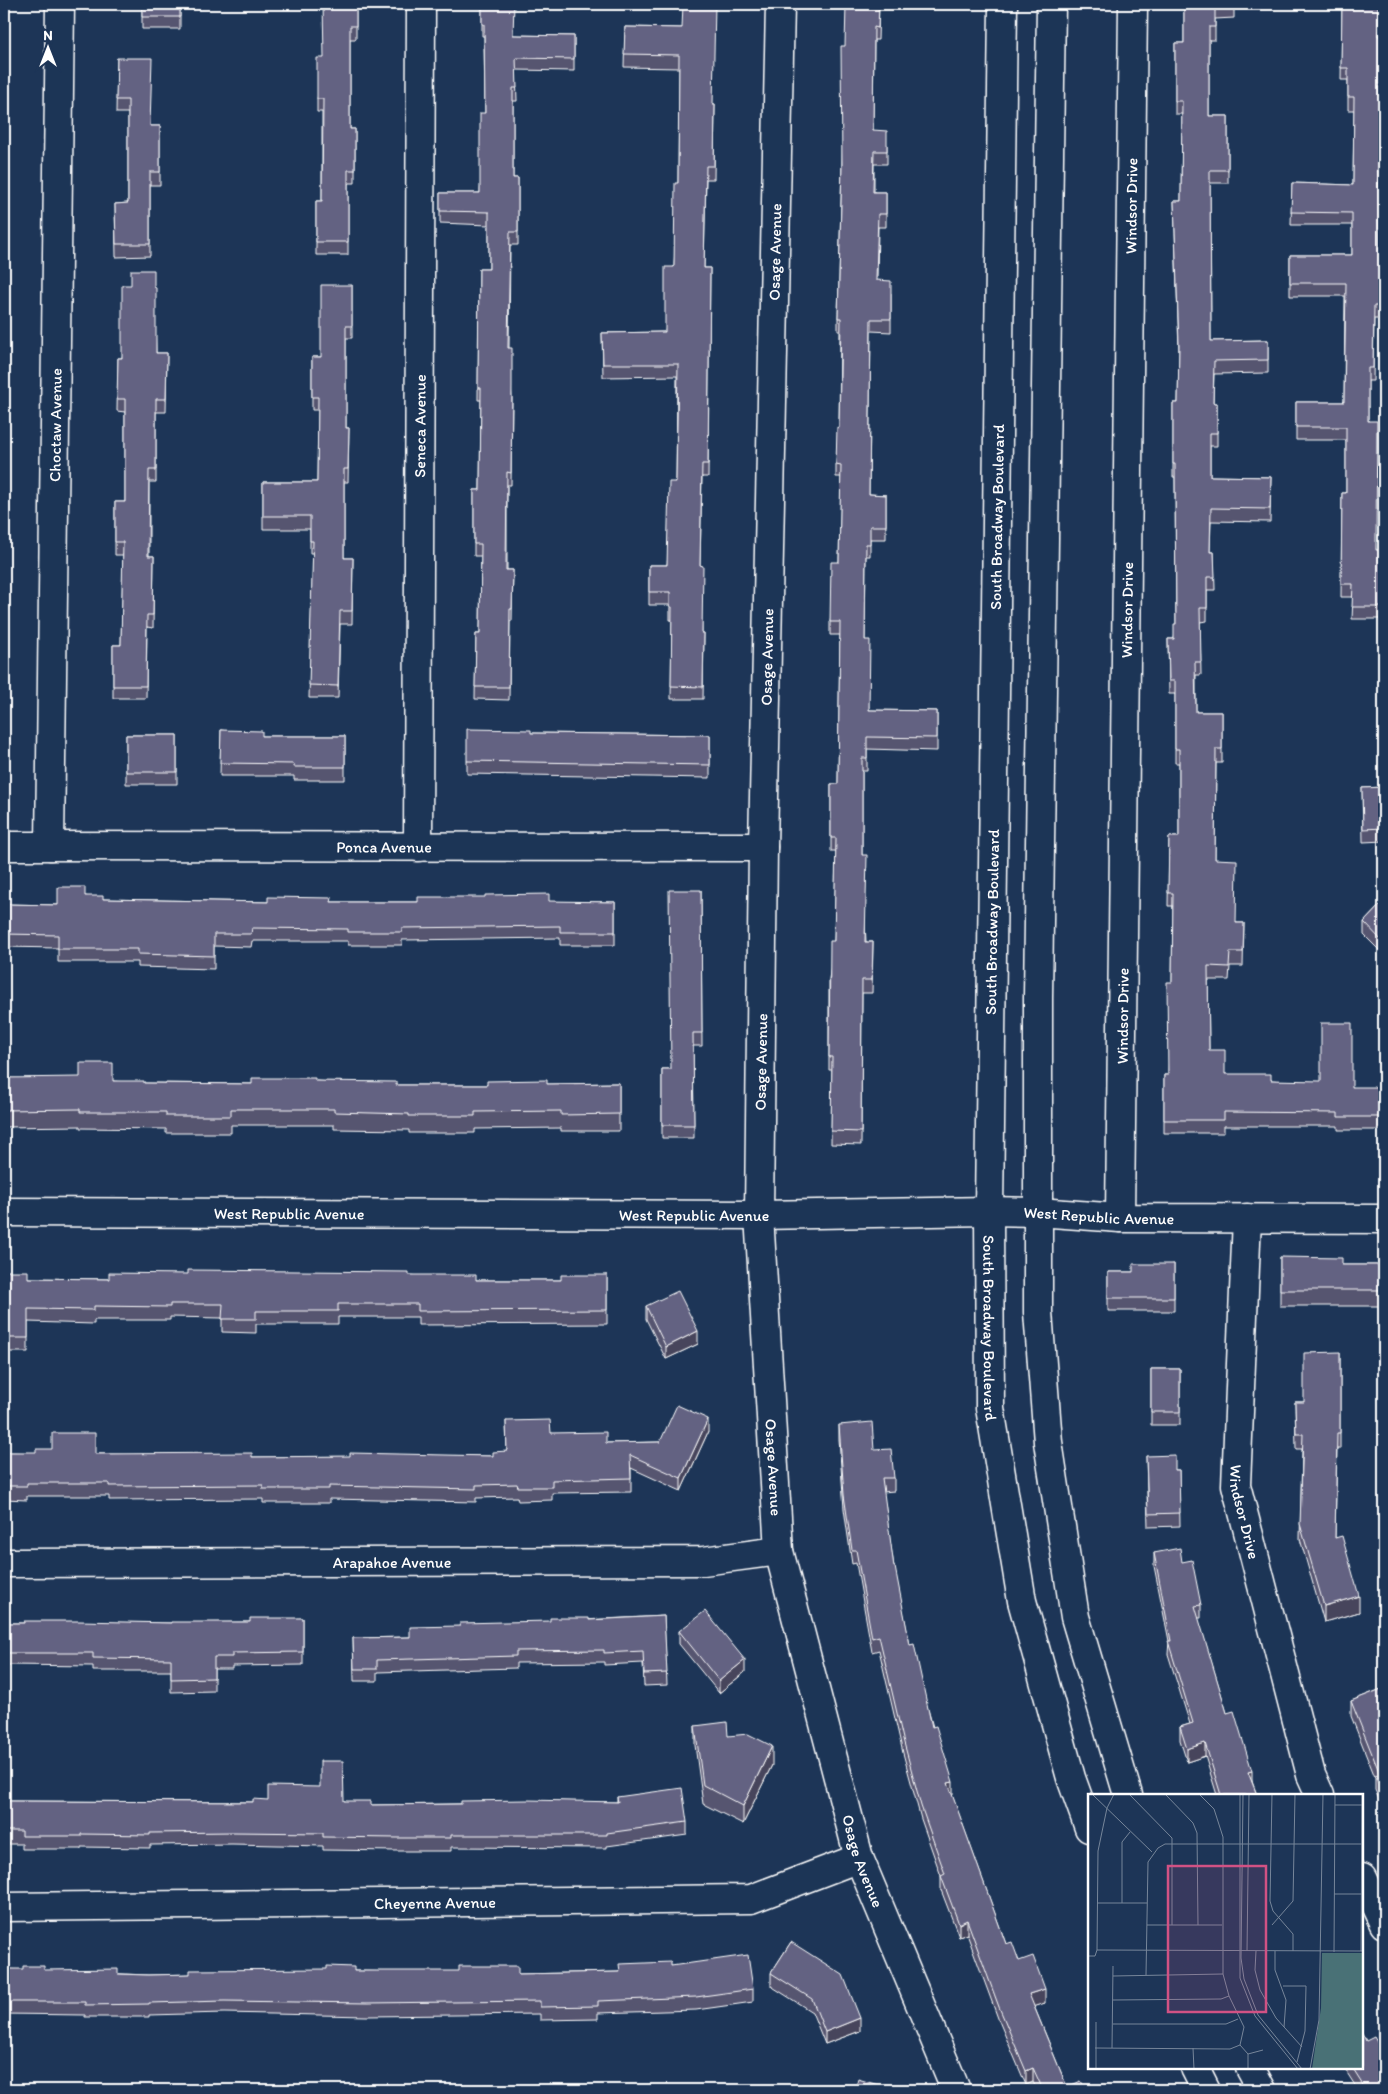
<svg xmlns="http://www.w3.org/2000/svg" width="1388" height="2094" font-family="Itim,sans-serif">
<rect width="100%" height="100%" fill="#1d3557"/>
<filter id="ink" filterUnits="userSpaceOnUse"><feTurbulence type="fractalNoise" baseFrequency=".02" numOctaves="2"/><feDisplacementMap in="SourceGraphic" scale="10" xChannelSelector="R" yChannelSelector="G"/><feConvolveMatrix kernelMatrix="1 2 1 2 8 2 1 2 1" color-interpolation-filters="sRGB"/></filter>
<g filter="url(#ink)">
<g fill="none" stroke-linecap="round" stroke-linejoin="round">
<g stroke="#fff" stroke-width="31">
<g id="street">
<path id="s1" d="M780 4 763 847 759 1215 779 1551 859 1858 956 2090"/>
<path id="s2" d="M4 846 763 847"/>
<path id="s3" d="M50 846 60 4"/>
<path id="s4" d="M418 847 421 4"/>
<path id="s5" d="M1120 1218 1133 4"/>
<path id="s6" d="M1247 1218 1236 1485 1311 1775 1320 1795"/>
<path id="s7" d="M4 1563 703 1561 779 1551"/>
<path d="M1362 1878 1384 1924"/>
<path id="s8" d="M4 1907 751 1899 859 1858"/>
</g>
</g>
<g stroke="#fff" stroke-width="31">
<g id="secondary">
<path id="s9" d="M1003 4 989 1211 990 1408 1022 1601 1071 1778 1089 1828"/>
<path d="M1051 4 1038 998V1312L1048 1442 1075 1617 1128 1795"/>
<path id="s10" d="M4 1212 759 1215 989 1211 1038 1212 1120 1218 1384 1219"/>
<path d="M1195 2068 1206 2090"/>
<path d="M1250 2068 1262 2090"/>
</g>
</g>
<use href="#street" stroke="#1d3557" stroke-width="28"/>
<use href="#secondary" stroke="#1d3557" stroke-width="28"/>
</g>
<path fill="#565470" stroke="#fff" d="M142 4H180V29H142Z
M356 4V39H350V129H355V183H348V255H316V201H322V112H317V99L324 58Z
M482 4 513 35 574 36V71L516 70 517 101H513V178H518V245H510L509 348 512 399 511 485H507V570H513L512 621H510L509 700 475 699 476 634H480L481 556H474V490H480L481 400H478L479 269H489V225L440 223V193H480L485 113 484 36H482Z
M879 4 878 40H874L873 130 887 144V164H874V192H886V227H878L877 280 891 293V332L871 331 869 494 886 495V539H870V556H866L865 640 869 710 937 711V751L867 749V771H862V855L866 942H873L872 993H862L861 1145 831 1144 832 1070H829V979L834 941 836 851H831V784H838L840 635H830V622L839 562 841 477H836V464L839 428 840 331H838V318L845 46Z
M1184 4H1234V18L1215 19V40H1209V116H1228V183H1210L1211 341 1268 340V373L1214 374 1213 403H1217V446H1210V476L1271 477 1270 522 1211 521 1210 552H1214L1215 590H1207V621L1200 622 1201 675H1196V712H1222V763H1216L1215 859 1236 923H1244L1243 966H1230L1229 980H1208L1209 1050 1225 1074 1271 1080 1352 1087 1378 1093H1384V1130H1338V1126H1224V1133H1164V1075H1168L1172 982 1173 906H1168L1169 837H1179V763H1175V694H1169L1168 639H1174L1176 624 1175 477H1173V403H1178L1179 352 1174 201H1181L1182 114H1175V43H1184Z
M1342 4 1378 36 1379 113H1384V183H1378L1381 319H1374L1373 381H1368V421L1376 550H1384V619H1352L1353 597H1341L1342 493H1346V440H1296V402H1344L1345 296H1290V255H1352V225H1291L1292 183 1353 185 1354 110H1348V80H1341Z
M625 27 682 28 713 104H715L714 179H706L704 268H710L708 477H702L700 565 702 633H704L703 699H671L672 620H670V605H649V565H667L676 482 677 376 603 377 602 333 665 332 674 267 678 183 679 68 624 67Z
M117 58 151 126H160V185H150V256L116 257 115 204 128 203V113H116Z
M131 285 154 287 156 353H167L166 412H156V482H149V556H154L153 628 147 627 146 698H113V645H121L123 555H115V502H125V412L117 411 118 358H122Z
M352 285V338H346V428H349L348 482H344V558H353L352 624H340L338 698H309L313 553H310V529H263V482H317L318 410H312V357H321Z
M221 730 262 736H345V780H294V776H220Z
M531 733 710 735V778L467 774V761Z
M126 735H177V784H126Z
M1384 787V841L1363 842 1362 788Z
M701 890 702 1046H693L694 1138H662V1069H671Z
M85 896 103 899 268 902H615V945H560V938L402 940V945H348V941H252L251 947 214 946V969L138 967V962H58V948L4 947V904L58 905Z
M1384 901 1382 953 1364 935V922Z
M4 1078 113 1081 144 1083 252 1084 315 1081 396 1085H487L619 1083V1131H561V1128L475 1129V1133H409V1130L334 1129V1125H231V1133H166V1129L80 1128V1126L4 1127Z
M1280 1257 1342 1265H1384V1306H1280Z
M1174 1264V1311H1108V1272H1133Z
M4 1271 28 1278 109 1279 409 1275 476 1280H561L607 1275V1324L418 1325V1317H338V1324H256V1333L222 1332V1318L170 1317V1320H94V1324L28 1322V1352H4Z
M646 1306 698 1344 666 1359 646 1319Z
M1340 1352V1449H1337L1335 1538 1359 1612 1324 1622 1300 1539 1302 1449H1296L1295 1402H1304Z
M1151 1369H1180V1425H1151Z
M506 1421 551 1433 606 1443 660 1442 708 1432 681 1491 631 1468V1492L552 1493V1500L518 1501 517 1497 476 1498V1502L329 1499V1503H263V1499L109 1500V1496H27V1500L4 1499V1452L252 1457 493 1456 507 1451Z
M839 1425 874 1450 894 1478V1491L883 1492 894 1567 910 1645 952 1795 1006 1944 1019 1961 1045 2003 1034 2006 1067 2087 1086 2090H1037L1033 2082 1026 2085 999 2021 967 1934 959 1937 941 1890V1876L921 1819 903 1753 879 1650 872 1652 856 1563 852 1564 844 1509 839 1439Z
M1146 1456 1175 1470H1179L1180 1526 1148 1527Z
M1154 1553 1182 1562 1201 1605V1618H1198L1227 1713 1257 1795H1217L1205 1756 1187 1762 1180 1740V1727L1190 1724 1168 1654 1169 1641 1154 1566Z
M664 1616 667 1685 644 1686 643 1663 604 1665V1662L516 1663V1668L377 1672V1681H354L353 1638 410 1637 460 1626Z
M303 1618V1665L232 1666V1669H214V1691L171 1692V1671H93V1666L7 1665V1668H4V1623H171L250 1622Z
M679 1631 745 1672 719 1693 679 1644Z
M1384 1688V1811L1375 1790V1777L1351 1716V1701Z
M695 1726 728 1736 772 1765 743 1824 703 1804 695 1745Z
M4 1797 5 1801 253 1802 344 1801 371 1805 617 1802V1797L687 1822V1835L607 1846V1848L451 1847V1851H397L323 1850V1846L232 1844 150 1845V1848L81 1847V1849H22V1844H4Z
M791 1942 860 2031 825 2044 812 2012 771 1986V1973Z
M671 1966 753 1989V2002L696 2010 598 2013V2019L540 2020V2014L367 2016 224 2013 149 2015V2017H85V2015L4 2014V1969L148 1975 354 1971 518 1974 619 1972Z
M1344 2068H1362L1384 2090H1358Z"/>
<path fill="#46455b" stroke="#fff" d="M1384 939V951L1382 953V941Z
M698 1331V1344L666 1359V1347Z
M708 1419V1432L681 1491V1478Z
M1359 1596V1612L1324 1622V1606Z
M745 1660V1672L719 1693V1681Z
M1205 1743V1756L1187 1762V1749Z
M772 1746V1765L743 1824V1806Z
M1252 1771V1784L1248 1772Z
M953 1782V1795L948 1797V1783Z
M967 1920V1934L959 1937V1924Z
M1045 1989V2003L1029 2008V1994Z
M860 2018V2031L825 2044V2032Z
M1033 2068V2082L1026 2085V2071Z"/>
<path fill="#646282" stroke="#fff" d="M142 4H180V17H142Z
M323 4H356V26H350V129H355V170H348V242H316V201H322L323 99H317V58H324Z
M482 4H514L513 35 574 36V59L516 58 517 88H513V178H518V232H510L508 348H512V387L511 473 507 472 506 570H513L512 609H510L509 687H475L476 634H480L481 544H474V490H480L481 388H478L479 269H489V212L440 211V193H480V113H485L484 24H482Z
M683 4H715L713 104H715L714 166H706L704 268H710L708 464H702L700 565 703 566 702 633H704L703 687 671 686 672 607H670V592H649V565H667L669 482H676L678 364H603L602 333 665 332V267H674L675 183H678L679 55 624 54 625 27 682 28Z
M846 4H879L878 28 874 27 873 130 887 131V151H874L873 192H886V214H878L876 280 891 281V319H871L869 494 886 495V526H870V544H866L865 640H870L869 710 937 711V738L867 737V758H862V855H867L865 942H873L872 980H862L861 1132 831 1131 832 1057H829L830 941H834L836 838H831V784H838L840 622H830L831 562H839L841 465 836 464 837 427 839 428 841 318H838L842 165 841 46H845Z
M1184 4H1234V5H1215V27H1209V116H1228V170H1210L1211 341 1268 340V360L1214 361 1213 403H1217V433H1210V476L1271 477 1270 509 1211 508 1210 552H1214L1215 577H1207V608H1200L1201 662H1195L1196 712H1222V749H1216L1215 859 1237 860 1236 923H1244L1243 952H1230L1229 967 1208 966 1209 1050H1225V1074H1271V1080L1321 1081V1023H1352V1087H1378V1093H1384V1117H1338V1113L1224 1112V1120H1164V1075H1168L1167 982H1172L1173 893H1168L1169 837H1179V749H1175V681H1169L1168 639H1174V624H1176L1175 464H1173V403H1178L1179 345 1174 201H1181L1182 101H1175V43H1184Z
M1342 4H1378V36H1380L1379 113H1384V170H1378L1381 306H1374L1373 368H1368V421H1377L1376 550H1384V607H1352L1353 584H1341L1342 493H1346V427H1296V402H1344L1346 283H1290V255H1352V213L1291 212 1292 183 1353 185 1354 97H1348V68H1341Z
M117 58H152L150 126H160V172H150V244H116L115 204 128 203V100H116Z
M131 270H154V287L156 288V353H167L166 399H156V470H149L148 556H154L153 615H147L146 686H113V645H121L123 542H115V502H125V399H117L118 358H122V285H131Z
M321 285H352V326H346V428H349L348 469H344V558H353L352 611H340L338 686 309 685 313 541H310V516H263V482H317L318 397H312V357H321Z
M467 729 531 730V733L710 735V765L467 761Z
M221 730 262 731V736H345V767H294V764L220 763Z
M126 735H177V772H126Z
M1384 787V828L1363 829 1362 788Z
M58 887H85V896H103V899L268 902V897L332 898 331 902H418V897H485V895L549 894V901L615 902V932H560V926L402 928V932H348V929L252 928 251 934H214V956L138 954V949H58V935L4 934V904L58 905Z
M669 890H701L702 1033H693L694 1125H662V1069H671Z
M1384 901V939L1382 941 1364 922Z
M80 1063H113V1081H144V1083L252 1084V1078H315V1081L396 1082V1085H487V1081L547 1080V1084L619 1083V1114L561 1115V1111L475 1112V1116H409V1114L334 1112V1109H231V1116H166V1112H80V1109L4 1110V1078L80 1077Z
M1280 1257 1342 1258V1265H1384V1290H1280Z
M1133 1264H1174V1298H1108V1272H1133Z
M188 1270 409 1272V1275H476V1280H561V1275H607V1310L418 1311V1304H338V1311H256V1319H222L223 1304H170V1307L94 1306V1310L28 1309V1338H4V1271H28V1278L109 1279V1273L188 1274Z
M678 1291 698 1331 666 1347 646 1306Z
M1340 1352V1433H1337L1335 1538 1342 1536 1359 1596 1324 1606 1300 1524 1303 1434H1296L1295 1402H1304V1353Z
M1151 1369H1180V1412H1151Z
M677 1405 708 1419 681 1478 630 1455 631 1478 552 1480V1487H518L517 1484 476 1485V1489L329 1486V1489H263V1485L109 1486V1483H27V1486H4V1452H36V1449H52V1433H95V1454L252 1453V1457L350 1456V1453L493 1456V1452L507 1451 506 1421 550 1420 551 1433 606 1432V1443L660 1442Z
M872 1422 874 1450 891 1449 894 1478H882L894 1567H895L910 1645 914 1644 932 1727 936 1726 953 1782 948 1783 1006 1944 1012 1942 1019 1961 1033 1956 1045 1989 1029 1994 1067 2087 1081 2081 1086 2090H1043L1033 2068 1026 2071 999 2007 967 1920 959 1924 941 1876 945 1874 921 1806 903 1739 879 1636 872 1638 856 1550H852L844 1495 839 1425Z
M1175 1455V1470H1179L1180 1513 1148 1514 1146 1456Z
M1180 1548 1182 1562 1192 1560 1201 1605 1195 1606 1227 1713 1234 1711 1252 1771 1248 1772 1257 1795H1221L1205 1743 1187 1749 1180 1727 1193 1723 1168 1641H1171L1154 1553Z
M705 1611 745 1660 719 1681 679 1631Z
M664 1616 667 1673 644 1674 643 1651 604 1653V1650L516 1651V1656L377 1660V1669H354L353 1638 410 1637V1627L460 1626V1623L550 1621V1618H589V1620Z
M250 1618H303V1652L232 1653V1657H214V1678L171 1679V1659L93 1658V1653H7V1655H4V1623H24V1621H80L171 1623V1622H250Z
M1384 1688V1796L1375 1776 1380 1774 1351 1701Z
M727 1722 728 1736 748 1734 772 1746 743 1806 703 1785 695 1726Z
M320 1761H343L344 1801H371V1805L461 1804V1801L528 1800 618 1802 617 1797 682 1788 687 1822 607 1833V1835H451V1838H397L323 1837V1833L232 1832 150 1833V1835L81 1834V1836H22V1831H4V1797H5V1801L253 1802V1799L268 1800V1786L320 1787Z
M791 1942 843 1975 860 2018 825 2032 812 1999 771 1973Z
M748 1955 753 1989 696 1997 598 2001V2006L540 2007V2001L367 2003 224 2001 149 2003V2004L85 2005V2002H4V1969H23V1966H44V1970L118 1969V1974L148 1975 190 1974V1970L327 1969V1966L354 1967V1971H459V1966H518V1974L620 1972 619 1964 671 1962V1966Z
M1362 2033 1366 2041 1374 2037 1384 2054V2090H1366L1352 2068H1362Z
M858 2079 892 2089 891 2090H855Z"/>
</g>
<g text-anchor="middle" dominant-baseline="central" stroke-width="4.5" stroke-linejoin="round" paint-order="stroke">
<g font-size="16" fill="#fff" stroke="#1d3557">
<text stroke="none"><textPath href="#s5" startOffset="1012">Windsor Drive</textPath></text>
<text transform="translate(775 252) rotate(-89)">Osage Avenue</text>
<text stroke="none"><textPath href="#s3" startOffset="421">Choctaw Avenue</textPath></text>
<text stroke="none"><textPath href="#s4" startOffset="421">Seneca Avenue</textPath></text>
<text transform="translate(997 517) rotate(-89)">South Broadway Boulevard</text>
<text stroke="none"><textPath href="#s5" startOffset="608">Windsor Drive</textPath></text>
<text transform="translate(767 657) rotate(-89)">Osage Avenue</text>
<text stroke="none"><textPath href="#s2" startOffset="380">Ponca Avenue</textPath></text>
<text transform="translate(992 922) rotate(-89)">South Broadway Boulevard</text>
<text stroke="none"><textPath href="#s5" startOffset="202">Windsor Drive</textPath></text>
<text transform="translate(761 1062) rotate(-89)">Osage Avenue</text>
<text stroke="none"><textPath href="#s10" startOffset="285">West Republic Avenue</textPath></text>
<text stroke="none"><textPath href="#s10" startOffset="690">West Republic Avenue</textPath></text>
<text stroke="none"><textPath href="#s10" startOffset="1095">West Republic Avenue</textPath></text>
<text stroke="none"><textPath href="#s9" startOffset="1324">South Broadway Boulevard</textPath></text>
<text stroke="none"><textPath href="#s1" startOffset="1464">Osage Avenue</textPath></text>
<text stroke="none"><textPath href="#s6" startOffset="295">Windsor Drive</textPath></text>
<text stroke="none"><textPath href="#s7" startOffset="388">Arapahoe Avenue</textPath></text>
<text stroke="none"><textPath href="#s1" startOffset="1869">Osage Avenue</textPath></text>
<text stroke="none"><textPath href="#s8" startOffset="431">Cheyenne Avenue</textPath></text>
</g>
</g>
<g transform="translate(1088 1794)">
<rect width="275" height="275" fill="#1d3557"/>
<path d="M234 159H275V275H224L233 214Z" fill="#497176"/>
<path fill="none" stroke="#77869a" stroke-width="1" d="M4 0 64 58M41 0 84 44V131M77 0 105 29 109 39 110 131M111 0 126 15 135 43V180L141 202 156 233 152 251M152 0V184L167 222 210 275M155 0 153 164 156 185 170 221 214 275M184 0 182 107 185 117 205 140V157M247 11H274M246 100H274M9 109H59M34 109V48L42 38M59 131H134M184 131 205 107 207 0M9 156 10 57 19 14 26 0M159 157 161 0M168 157 167 176 172 196 188 224 214 253M187 157V176L198 206 196 233M273 157 274 0M246 158 247 0M0 162H7L9 156 275 157M58 181 60 68 70 54 77 50H275M25 182 135 180M195 192H218L217 237 209 268M25 206 133 205 141 202M25 230H138L150 225M152 251 160 260V275M7 254 142 255 152 251M24 254 25 172M105 254 106 275M160 260 175 256M8 275V228M222 275 231 226 235 0"/>
<path fill="#d15284" fill-opacity="0.15" stroke="#d15284" stroke-width="2.5" d="M80 72H178V218H80Z"/>
<rect width="275" height="275" fill="none" stroke="#fff" stroke-width="2.5"/>
</g>
<rect width="1388" height="2094" fill="none" stroke="#1d3557" stroke-width="20"/>
<rect x="10" y="10" width="1368" height="2074" fill="none" stroke="#fff" stroke-width="2" filter="url(#ink)"/>
<g transform="translate(48 48)" stroke="#1d3557" stroke-width="4" paint-order="stroke">
<path d="M0-4L9 19L0 12L-9 19Z" fill="#ffffff"/>
<text y="-8" font-size="14" font-weight="bold" text-anchor="middle" fill="#ffffff">N</text>
</g>
</svg>
